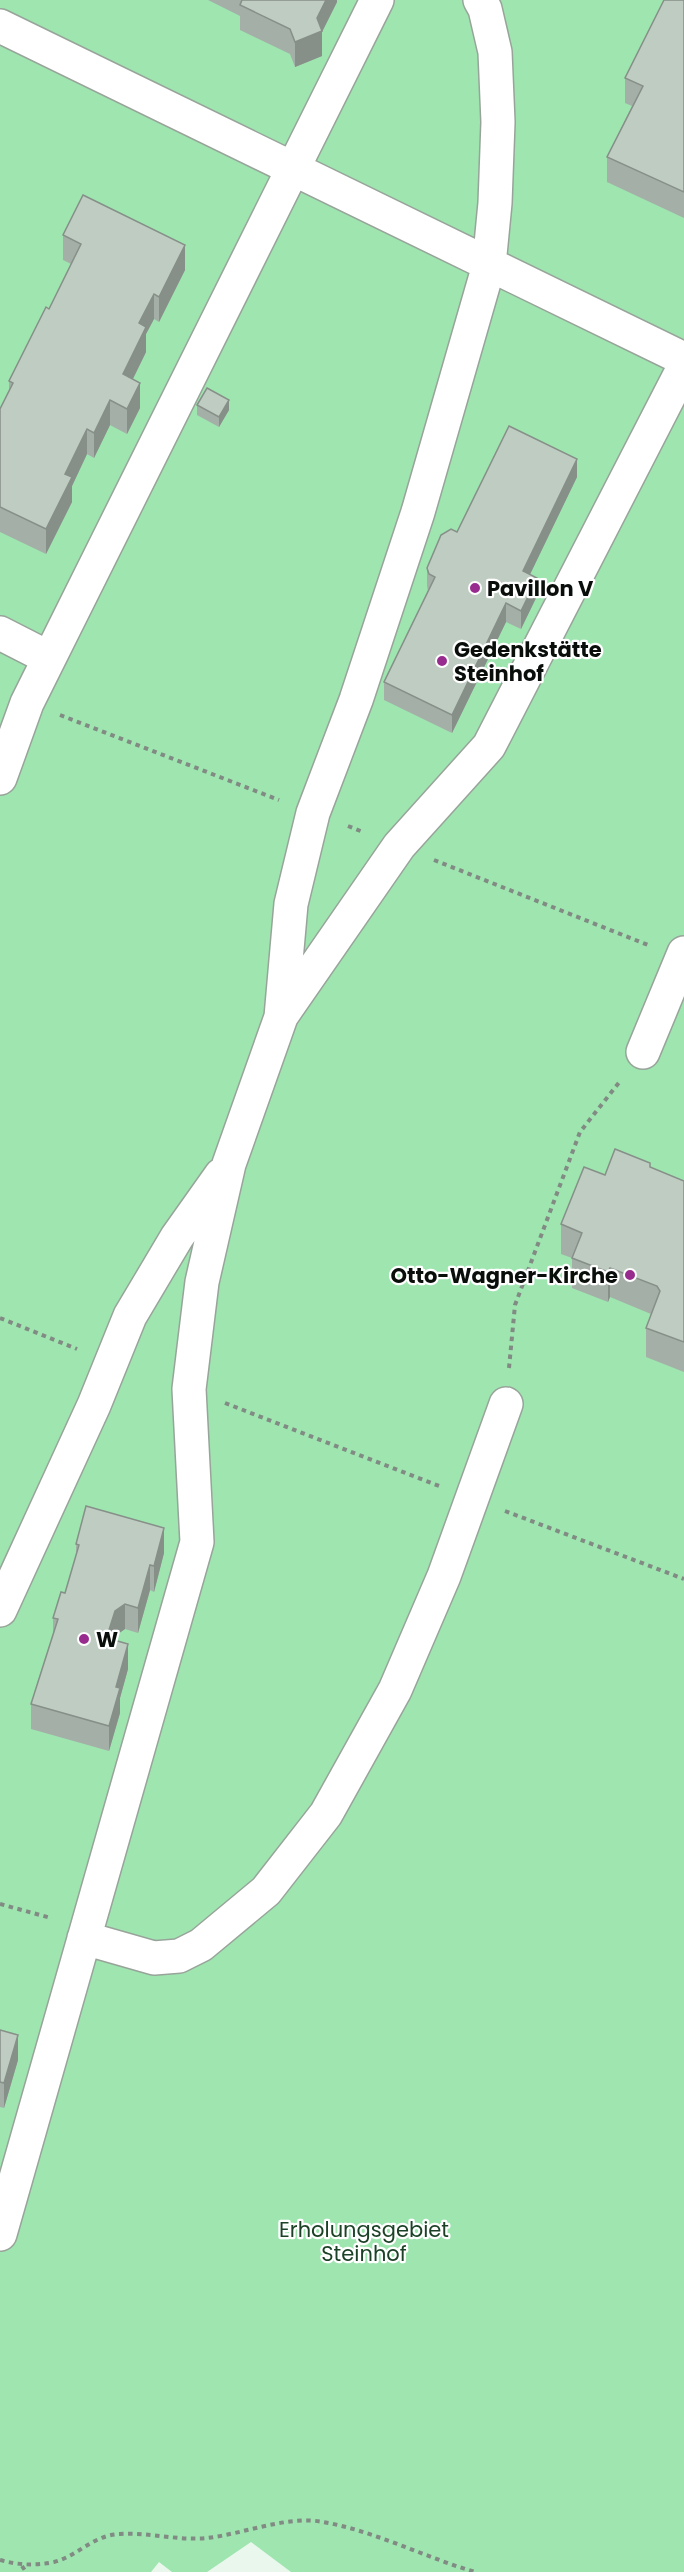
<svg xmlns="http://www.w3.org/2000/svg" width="684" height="2572" font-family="Poppins,sans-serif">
<rect width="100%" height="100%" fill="#eaf7ed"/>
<path fill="#9ee5b0" d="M0 0H684V2572H291L251 2542 207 2572H172L159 2562 151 2572H0Z"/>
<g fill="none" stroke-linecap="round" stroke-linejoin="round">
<g stroke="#98a49a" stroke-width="36">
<path id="minor" d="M0 26 684 359
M0 633 49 658
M0 778 27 703 377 0
M282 1015 399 846 489 746 684 367
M643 1052 684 953
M0 1610 94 1405 130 1316 177 1237 221 1175
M84 1938 154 1958 179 1956 201 1945 266 1891 326 1814 395 1690 444 1576 506 1404
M0 2234 197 1542 189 1389 202 1282 229 1164 281 1017 291 904 313 813 356 700 418 512 489 265 495 203 498 122 495 52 485 9 480 0"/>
</g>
<path stroke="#818a83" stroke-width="4" stroke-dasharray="4.5 4.5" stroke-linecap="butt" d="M60 715 279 800
M348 826 363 832
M434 860 648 945
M0 1318 77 1349
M509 1368 515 1305 580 1132 621 1080
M225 1403 439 1486
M505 1511 684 1579
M0 1904 51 1918
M0 2560C18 2565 35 2566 54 2562 78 2556 93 2535 120 2534 149 2532 178 2541 207 2538 243 2534 288 2515 323 2522 375 2531 424 2557 475 2572
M22 2566 26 2572"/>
<use href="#minor" stroke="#fff" stroke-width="33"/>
</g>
<path fill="#a4afa7" d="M208 0H337V2L322 32V56L295 67 290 54 240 30V16Z
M684 0V218L607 182V157L632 106 625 103V78Z
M63 235 185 270 159 322 154 319 146 334V352L133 379 140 408 127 434 110 425 94 458 87 454 72 486V502L46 554 0 532V409L9 390V381L49 309 71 264 63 260Z
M197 405 229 410 219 427 197 415Z
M577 477 530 574 537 596 521 629 506 622 452 733 384 700V682L428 591 427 586V568L457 532Z
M650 1168 684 1181V1372L646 1357V1328L651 1314 610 1297 608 1302 572 1288V1258L561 1254V1224Z
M76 1544 164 1553 154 1592 150 1590 138 1633 125 1629 115 1636 114 1640 128 1669 120 1698V1713L109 1751 31 1729V1704L53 1634V1618L65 1593 76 1557Z
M0 2030 18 2060 4 2108 0 2107Z"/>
<path fill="#868f88" d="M326 0H337V2L322 32V56L295 67V42L317 18Z
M185 245V270L159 322V297Z
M154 294V319L146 334V352L123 399V374L139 323Z
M140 383V408L127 434V409Z
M110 400V425L94 458V433Z
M229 400V410L219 427V417Z
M87 429V454L72 486V502L46 554V529L65 474Z
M577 459V477L523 589V571Z
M537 578V596L521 629V611Z
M506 603V622L452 733V715Z
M610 1268V1297L608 1302V1272Z
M164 1528V1553L154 1592V1566Z
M150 1565V1590L138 1633V1608Z
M125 1604V1629L115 1636 109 1655V1630L115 1611Z
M128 1644V1669L120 1698V1713L109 1751V1726L116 1687Z
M18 2035V2060L4 2108V2083Z"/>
<path fill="#bfccc2" stroke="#868f88" stroke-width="1.5" d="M242 0H326L317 18 322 31 295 42 290 29 240 5Z
M664 0H684V192L607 157 643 86 625 78Z
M83 195 185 245 159 297 154 294 139 323 146 327 123 374 140 383 127 409 110 400 94 433 87 429 65 474 72 477 46 529 0 507V409L13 383 9 381 46 307 49 309 81 244 63 235Z
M207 388 229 400 219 417 197 405Z
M509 426 577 459 523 571 537 578 521 611 506 603 452 715 384 682 435 577 429 574 427 568 441 535 451 529 457 532Z
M615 1149 650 1163V1167L684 1181V1342L646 1328 660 1291 657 1286 610 1268 608 1272 572 1258 582 1233 561 1224 584 1167 605 1175Z
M86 1506 164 1528 154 1566 150 1565 138 1608 125 1604 115 1611 109 1630 114 1640 128 1644 116 1687 120 1688 109 1726 31 1704 58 1619 53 1618 61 1592 65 1593 79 1545 76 1544Z
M0 2030 18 2035 4 2083 0 2082Z"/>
<g fill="#982c8e" stroke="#fff" stroke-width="2">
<circle cx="475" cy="588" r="6"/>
<circle cx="442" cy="661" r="6"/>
<circle cx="630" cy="1275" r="6"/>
<circle cx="84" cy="1639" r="6"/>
</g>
<g text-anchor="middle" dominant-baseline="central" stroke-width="4.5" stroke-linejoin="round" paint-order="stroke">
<g font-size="21" font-weight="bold" fill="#0a0e0b" stroke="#fff" text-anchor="start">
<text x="487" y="588">Pavillon V</text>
<text x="454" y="649">Gedenkstätte<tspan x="454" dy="24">Steinhof</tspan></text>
<text x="618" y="1275" text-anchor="end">Otto-Wagner-Kirche</text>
<text x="96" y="1639">W</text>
</g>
<g font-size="21" fill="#1b4227" stroke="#fff">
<text x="364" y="2229">Erholungsgebiet<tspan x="364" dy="24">Steinhof</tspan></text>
</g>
</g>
</svg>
